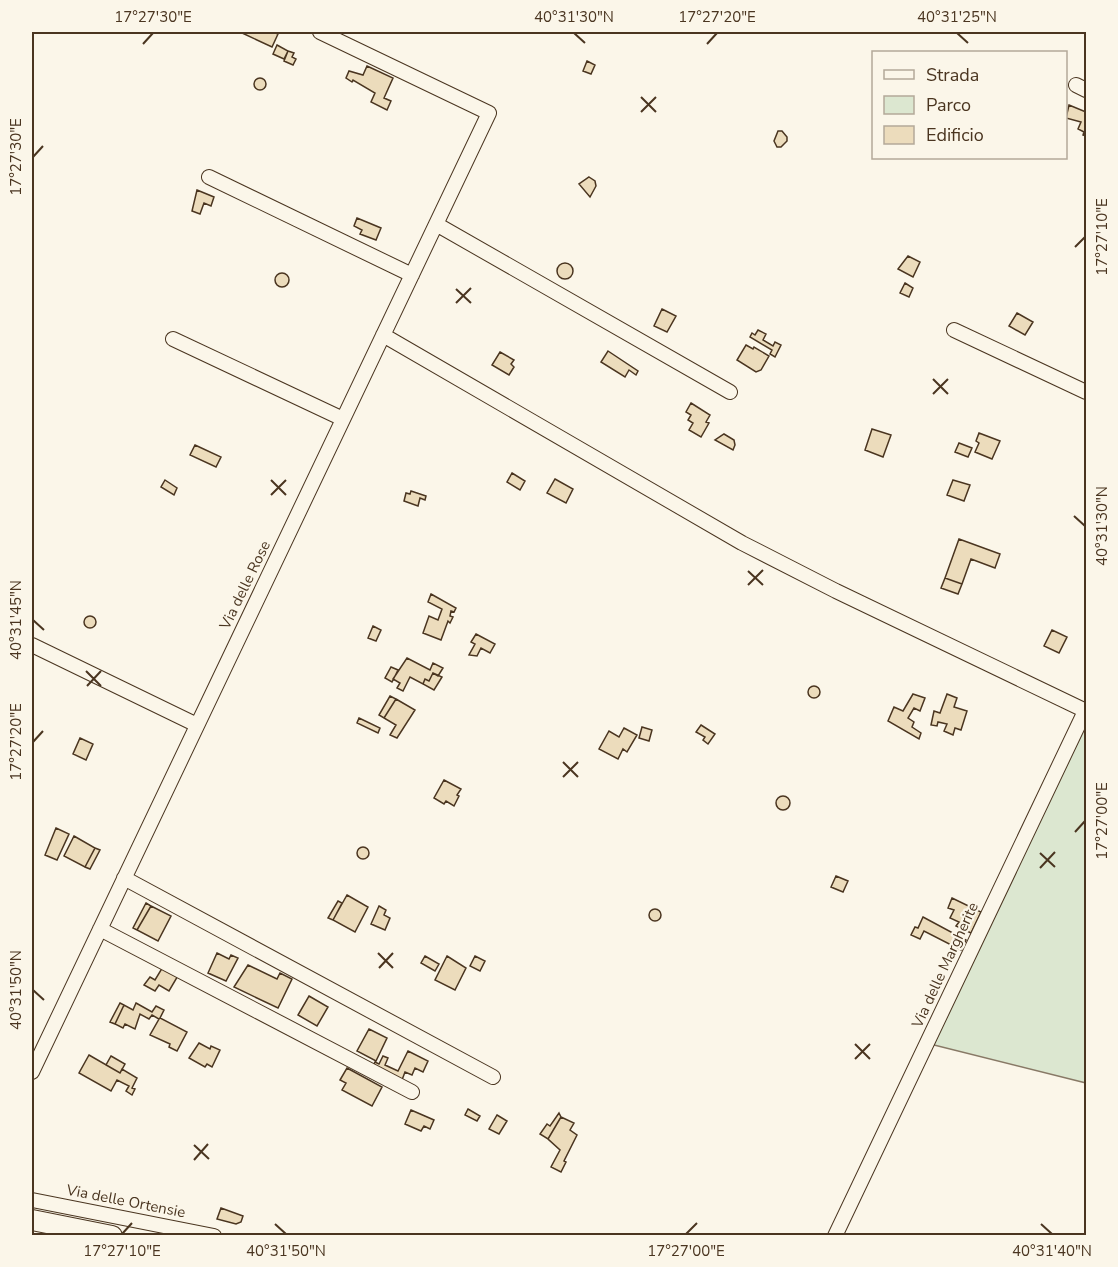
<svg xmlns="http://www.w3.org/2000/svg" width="1118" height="1267" font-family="'Nunito Sans',sans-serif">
<rect width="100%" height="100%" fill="#fbf6e9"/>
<path fill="#dce7d0" stroke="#887966" stroke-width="1.5" d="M1086 718V1083L930 1044Z"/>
<path fill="#ecdcbc" stroke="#4a3520" stroke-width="1.5" d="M240 32H273L278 34 272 47Z
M277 45 288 51 284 59 273 54Z
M288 51 294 53 292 57 296 59 293 65 284 61Z
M587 61 595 65 591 74 583 71Z
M367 66 393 78 384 98 391 101 387 110 371 102 375 93 353 80 352 82 346 78 349 71 363 75Z
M254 84a6 6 0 1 1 12 0a6 6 0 1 1-12 0Z
M1069 105 1086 112V136L1083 135 1084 132 1078 129 1081 122 1066 118Z
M778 131H782L787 137V141L781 147H777L774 141Z
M589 177 595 181 596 186 590 197 579 184Z
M197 190 214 197 211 206 204 203 200 214 192 211Z
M357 218 381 228 376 240 360 234 362 230 354 226Z
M908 256 920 262 913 277 898 269Z
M557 271a8 8 0 1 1 16 0a8 8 0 1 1-16 0Z
M275 280a7 7 0 1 1 14 0a7 7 0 1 1-14 0Z
M905 283 913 288 909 297 900 293Z
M662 309 676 316 667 332 654 326Z
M1017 313 1033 322 1025 335 1009 326Z
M758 330 766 334 763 340 773 346 775 342 781 345 775 357 770 354 772 350 750 337 752 333 755 335Z
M746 345 753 349 754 347 769 356 761 370 756 372 737 360Z
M608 351 638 371 636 375 629 370 625 377 601 362Z
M500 352 514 360 511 364 514 367 509 375 492 365Z
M691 403 710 415 706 422 709 423 701 437 689 430 693 423 688 420 691 415 686 412Z
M872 429 891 435 883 457 865 450Z
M979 433 1000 441 992 459 975 452 979 443 976 441Z
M724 434 734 440 735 445 733 450 715 440Z
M959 443 972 448 968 457 955 452Z
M195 445 221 457 216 467 190 455Z
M512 473 525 481 520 490 507 482Z
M555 479 573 489 566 503 547 493Z
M165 480 177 488 174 495 161 487Z
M953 480 970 485 964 501 947 495Z
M411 491 426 496 425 500 420 498 418 506 404 501 406 493 410 494Z
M959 539 1000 554 995 568 971 559 962 584 945 578Z
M945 578 962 584 958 594 941 588Z
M431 594 456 608 454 612 451 611 450 616 453 617 450 623 448 621 441 640 423 633 429 616 438 620 442 609 428 602Z
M84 622a6 6 0 1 1 12 0a6 6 0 1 1-12 0Z
M373 626 381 630 376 641 368 638Z
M1052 630 1067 637 1059 653 1044 646Z
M476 634 495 644 490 653 481 648 477 656 469 655 475 644 471 642Z
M407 658 430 670 433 663 443 668 438 676 433 673 429 681 425 679 423 684 410 677 403 691 397 688 400 683 393 679Z
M391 667 398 670 392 682 385 678Z
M433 673 442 677 434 690 423 684 425 679 429 681Z
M808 692a6 6 0 1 1 12 0a6 6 0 1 1-12 0Z
M913 694 925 698 920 711 914 708 908 718 914 722 912 727 921 733 919 739 888 721 894 707 903 711Z
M947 694 957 698 954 707 967 711 961 730 955 728 953 735 944 731 947 724 938 722 937 726 931 725 934 711 940 713Z
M390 696 396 699 384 718 379 715Z
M396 699 415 710 397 738 390 735 396 725 384 718Z
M359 718 380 728 378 733 357 723Z
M701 725 715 734 708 744 703 740 705 737 696 732Z
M642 727 652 730 649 741 639 738Z
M624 728 637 735 627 752 623 749 618 759 599 749 609 731 619 737Z
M80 738 93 744 86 760 73 754Z
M444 780 461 789 457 795 459 796 454 806 446 801 444 804 434 798Z
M776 803a7 7 0 1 1 14 0a7 7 0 1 1-14 0Z
M56 828 69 834 57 860 45 855Z
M74 836 95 848 85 867 64 856Z
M357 853a6 6 0 1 1 12 0a6 6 0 1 1-12 0Z
M95 848 100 850 90 869 85 867Z
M836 876 848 881 843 892 831 887Z
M347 895 368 907 355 932 333 920Z
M952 898 981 912 971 933 956 926 959 922 950 918 954 910 948 908Z
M338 901 342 903 333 920 328 918Z
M146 903 151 906 137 930 133 928Z
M151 906 171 916 158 941 137 930Z
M379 906 386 910 384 915 390 918 385 930 371 924Z
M649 915a6 6 0 1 1 12 0a6 6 0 1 1-12 0Z
M923 917 966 940 961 950 924 931 920 939 911 935 915 927 918 928Z
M217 953 229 959 231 955 238 958 226 981 208 973Z
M425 956 439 964 435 971 421 963Z
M447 956 466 968 455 990 435 980Z
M475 956 485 961 480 971 470 966Z
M164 965 179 974 169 991 159 985 155 991 144 985 150 977 155 980Z
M248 965 277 979 280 973 292 979 278 1008 234 987Z
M309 996 328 1007 317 1026 298 1015Z
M120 1003 124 1005 115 1024 110 1022Z
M136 1003 152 1012 156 1006 164 1010 160 1018 187 1032 177 1051 169 1047 170 1044 150 1035 159 1019 152 1015 149 1019 140 1014 135 1029 125 1024 123 1028 115 1024 124 1005 133 1010Z
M369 1029 387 1038 376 1061 357 1051Z
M199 1043 210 1049 211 1046 220 1050 212 1067 207 1064 205 1067 189 1058Z
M408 1051 428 1061 423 1072 415 1068 412 1075 405 1072 402 1080 373 1066 375 1062 379 1064 383 1056 388 1058 385 1065 398 1071Z
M89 1055 120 1073 122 1069 137 1078 132 1088 135 1089 132 1095 126 1091 129 1086 117 1080 111 1091 79 1073Z
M111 1056 125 1064 120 1073 106 1065Z
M347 1068 382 1087 372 1106 342 1090 346 1083 340 1080Z
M468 1109 480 1116 477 1121 465 1115Z
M411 1110 434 1120 430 1129 424 1126 421 1131 405 1124Z
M559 1113 561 1117 548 1139 540 1134 547 1124 550 1126Z
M497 1115 507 1121 499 1134 489 1129Z
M561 1117 574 1123 570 1130 577 1135 564 1161 566 1162 561 1172 551 1167 560 1150 548 1139Z
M221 1208 243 1216 241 1222 236 1224 217 1219Z"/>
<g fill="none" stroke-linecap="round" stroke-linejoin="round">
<g stroke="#4a3520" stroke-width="16">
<path id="minor" d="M1076 85 1086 90
M209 177 412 275
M436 224 730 392
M954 330 1086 392
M383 335 742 543 836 591 1086 711
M173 339 343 419
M32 645 197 725
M124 878 493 1077
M100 929 412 1092
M32 1072 489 113 320 32
M32 1200 214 1236
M835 1236 1086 709"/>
</g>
<g stroke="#4a3520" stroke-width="22">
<path id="highway" d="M32 1220 112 1236"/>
</g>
<use href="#minor" stroke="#fbf6e9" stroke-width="14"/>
<use href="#highway" stroke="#fbf6e9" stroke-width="20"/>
</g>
<path fill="none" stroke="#4a3520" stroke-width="2" d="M574 33 585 43M957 33 968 43M143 44 153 33M707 44 717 33M641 97 656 112M641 112 656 97M33 157 43 146M1075 247 1085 237M456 289 471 303M456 303 471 288M933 379 948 394M933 394 948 379M271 480 286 495M271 495 286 480M1074 516 1085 526M748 571 763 585M748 585 763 570M33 620 44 630M86 671 101 686M87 686 101 671M33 742 43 731M563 762 578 777M563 777 578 762M1075 832 1085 821M1040 853 1055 867M1040 868 1055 852M378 953 393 968M379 968 393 953M33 990 44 1000M855 1044 870 1059M855 1059 870 1044M194 1145 209 1159M194 1160 208 1144M275 1224 286 1234M1041 1224 1052 1234M122 1234 132 1223M686 1234 697 1223"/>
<g text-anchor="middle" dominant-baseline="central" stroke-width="4.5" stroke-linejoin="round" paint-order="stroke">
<g font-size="15" fill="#4a3520" stroke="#fbf6e9">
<text transform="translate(245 585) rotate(-64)">Via delle Rose</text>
<text transform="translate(945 965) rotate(-65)">Via delle Margherite</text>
<text transform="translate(126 1201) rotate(11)">Via delle Ortensie</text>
</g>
</g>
<rect width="1118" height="1267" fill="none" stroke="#fbf6e9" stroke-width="66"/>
<rect x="872" y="51" width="195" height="108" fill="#fbf6e9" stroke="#b4a999" stroke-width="1.5"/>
<rect x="884" y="70" width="30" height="9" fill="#fbf6e9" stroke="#b4a999" stroke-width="1.5"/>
<text x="926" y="81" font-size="18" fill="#4a3520">Strada</text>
<rect x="884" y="96" width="30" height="18" fill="#dce7d0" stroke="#b4a999" stroke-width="1.5"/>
<text x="926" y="111" font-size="18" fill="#4a3520">Parco</text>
<rect x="884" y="126" width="30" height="18" fill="#ecdcbc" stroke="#b4a999" stroke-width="1.5"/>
<text x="926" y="141" font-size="18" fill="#4a3520">Edificio</text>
<rect x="33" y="33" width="1052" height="1201" fill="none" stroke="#4a3520" stroke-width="2"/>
<g font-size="15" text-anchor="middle" fill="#4a3520">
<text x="153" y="22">17°27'30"E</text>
<text x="574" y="22">40°31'30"N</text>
<text x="717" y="22">17°27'20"E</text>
<text x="957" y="22">40°31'25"N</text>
<text transform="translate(16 157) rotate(-90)" y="5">17°27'30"E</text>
<text transform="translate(1102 237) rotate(-90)" y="5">17°27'10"E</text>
<text transform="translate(1102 526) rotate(-90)" y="5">40°31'30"N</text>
<text transform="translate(16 620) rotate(-90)" y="5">40°31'45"N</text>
<text transform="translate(16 742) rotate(-90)" y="5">17°27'20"E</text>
<text transform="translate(1102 821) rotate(-90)" y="5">17°27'00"E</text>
<text transform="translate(16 990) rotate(-90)" y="5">40°31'50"N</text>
<text x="122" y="1256">17°27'10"E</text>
<text x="286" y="1256">40°31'50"N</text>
<text x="686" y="1256">17°27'00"E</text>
<text x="1052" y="1256">40°31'40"N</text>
</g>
</svg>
